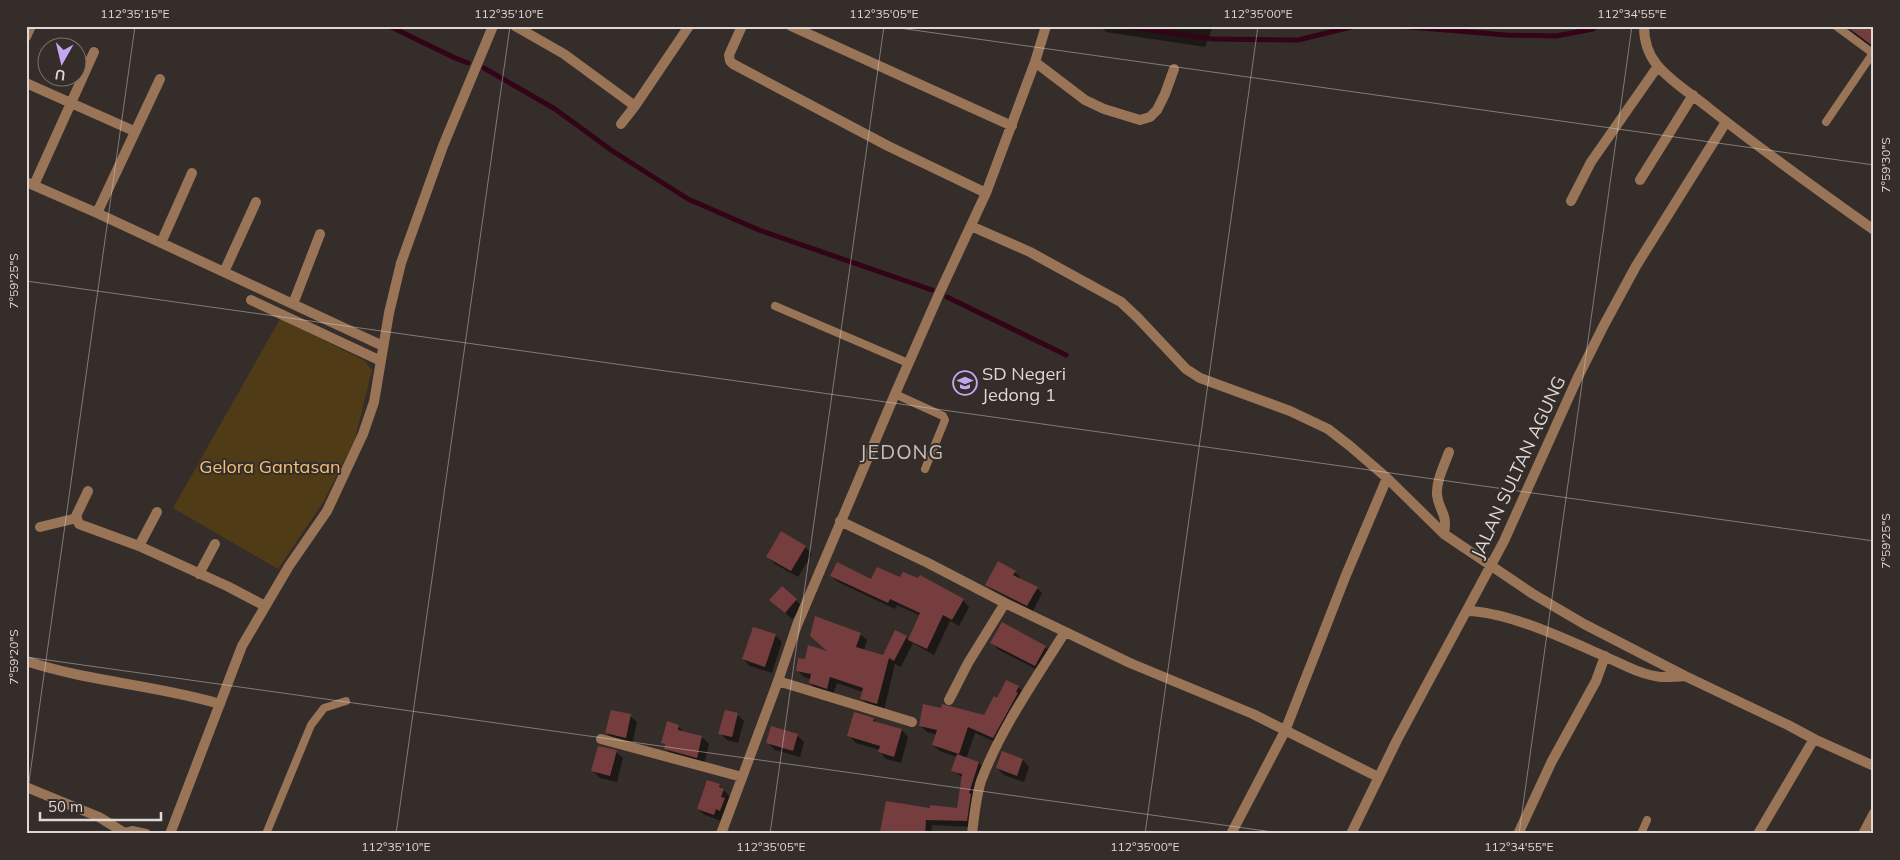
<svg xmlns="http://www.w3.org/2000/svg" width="1900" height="860" font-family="Mulish,sans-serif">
<rect width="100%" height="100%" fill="#352d2a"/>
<path fill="#503b17" d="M280 319 364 360 372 370 355 439 324 501 278 569 173 508Z"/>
<path fill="#0007" d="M1101 26H1213L1205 47 1106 32Z
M1846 26H1874V49L1856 36Z
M805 547 812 554 798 577 775 564 768 557Z
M1015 572 1020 577 1019 579 1037 588 1042 593 1033 611 993 590 987 585Z
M831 576 872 581 901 579 963 600 969 607 959 626 950 621 934 655 913 643 901 667 895 664 884 710 868 705 861 698 863 692 837 683 833 695 817 690 810 683 811 679 804 677 797 670 806 661 831 653 860 634 867 640 864 650 883 656 906 637 909 640 921 616 897 605 895 609 838 582Z
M782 587 803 607 792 619 778 606Z
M775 635 782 642 772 673 750 666 743 659Z
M992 643 1045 647 1052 653 1042 672 999 650Z
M1018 687 1025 694 1000 744 975 733 966 759 979 763 985 769 972 827 932 825 931 834H883L881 832 931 809H958L963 778 953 770 957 757 940 751 933 745 937 735 927 732 920 725 985 716 997 699Z
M737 714 744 721 738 743 727 740 720 733Z
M630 716 637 722 632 745 614 740 607 733Z
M873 719 879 724 902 730 908 737 901 763 886 759 880 752V750L856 743 849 736Z
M678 726 685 733 702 737 709 744 704 764 672 755 665 748 666 746 663 743Z
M797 735 804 742 800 757 775 750 768 743Z
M616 752 623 758 617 782 600 778 593 771Z
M1023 760 1029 767 1024 782 1004 775 997 768Z
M719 785 730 797 721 821 705 815 698 809Z"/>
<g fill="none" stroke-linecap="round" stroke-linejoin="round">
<path stroke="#330417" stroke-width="5" d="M389 26 455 58 468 63
M1124 26 1213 39 1298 40 1355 26
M1398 26 1506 35 1556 36 1593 29 1596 26
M484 68 555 109 611 150 688 199 759 230 932 290
M947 297 1066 355"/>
</g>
<path fill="#753d3e" d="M1846 26H1874V47Z
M781 531 806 546 791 571 766 557Z
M998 561 1016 571 1013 575 1038 587 1027 606 985 585Z
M837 562 871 579 877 567 900 577 903 572 918 578 920 575 964 599 952 620 943 615 927 649 908 640 920 613 890 599 888 603 830 576Z
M782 586 797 599 785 613 769 600Z
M815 616 861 633 856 647 883 655 895 630 907 636 894 661 889 658 877 704 860 699 863 688 830 677 827 689 809 683 811 674 796 671 798 658 805 659 808 645 827 651 810 636Z
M1002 622 1046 646 1035 666 990 643Z
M753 627 776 634 765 667 742 659Z
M1006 680 1019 686 1016 692 1018 693 993 738 968 727 959 754 932 745 937 730 919 726 923 704 941 708 942 704 984 715 994 696 997 698Z
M611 710 631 714 626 738 605 733Z
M725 710 738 713 732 737 718 734Z
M854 712 874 718 873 721 902 729 894 757 878 752 880 746 847 736Z
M667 721 679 725 678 730 702 736 697 758 664 749 665 744 661 743Z
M771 726 798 734 793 751 766 743Z
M598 746 617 750 610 776 591 771Z
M1002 751 1023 759 1017 776 996 768Z
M957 754 979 762 969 793 971 794 967 821 926 820 925 834 880 832 886 801 930 808V805L957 808 962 774 951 771Z
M707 780 720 784 719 787 724 789 721 797 725 798 720 811 716 809 714 815 697 809Z"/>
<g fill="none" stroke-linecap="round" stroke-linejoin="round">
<path stroke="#997457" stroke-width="8" d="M1836 26 1874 54
M1826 122 1873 53
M775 306 908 363
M895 394 943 416 945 420 925 469
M266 834 311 725 324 708 346 701
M1641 834 1647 820"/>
<path stroke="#997457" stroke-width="10" d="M515 26 564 54 635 106
M742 26 729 55 730 61 733 64 888 146 986 193
M791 26 1012 126
M1644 26C1644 40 1648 54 1657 65 1671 82 1693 95 1710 109 1763 151 1819 191 1874 230
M26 37 31 26
M1035 62 1085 100 1104 109 1140 120 1150 117 1157 110 1165 94 1174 69
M26 83 134 131
M621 124 635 106 689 26
M1640 180 1693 95
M26 182 97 213 383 346
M34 185 94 52
M1571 201 1591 162 1658 66
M97 213 160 79
M971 226 1030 252 1121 302 1138 318 1186 369 1200 378 1290 411 1328 429 1350 446 1387 478 1444 534 1533 594 1584 624 1685 676 1788 725 1814 739 1874 766
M161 243 192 173
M224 272 256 202
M251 300 381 361
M293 304 320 234
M88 491 76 516 79 524 139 546 227 586 265 606
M840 521 928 563 1005 603 1130 663 1253 714 1378 777
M40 527 77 518
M1444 534C1448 512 1439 512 1437 495 1436 481 1444 466 1449 452
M139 546 157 512
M199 574 215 544
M1467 611C1509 612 1565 639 1604 656 1622 664 1641 675 1661 677 1669 677 1677 677 1684 676
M26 661C90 682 156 685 220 704
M778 681 912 722
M949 700 968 663 1005 603
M601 739 742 777
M26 787 99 817 123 832
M170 834 242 646 289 566 327 511 363 434 374 402 389 313 401 263 443 146 493 26
M721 834 778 681 797 625 895 394 939 294 986 193 1035 62 1046 26
M972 834C974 817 976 797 981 781 1001 728 1035 680 1065 632
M1231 834 1285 731 1346 575 1387 478
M1351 834 1397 740 1504 541 1577 379 1604 325 1636 266 1726 122
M1518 834 1552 761 1596 681 1605 656
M1758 834 1814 739
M1863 834 1874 813"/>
<path stroke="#997457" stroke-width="10" d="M121 834 132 831 146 834"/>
</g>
<path fill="none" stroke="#ded9d7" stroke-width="1" stroke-opacity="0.45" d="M885 26 1874 165M26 281 1874 541M26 657 1287 834M26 803 135 26M396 834 510 26M770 834 884 26M1145 834 1258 26M1519 834 1632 26"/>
<defs>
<g id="school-ring" transform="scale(1.25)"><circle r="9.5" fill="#352d2a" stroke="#c5a6f0" stroke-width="1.5"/><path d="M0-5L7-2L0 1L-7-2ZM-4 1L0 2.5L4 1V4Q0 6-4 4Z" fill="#c5a6f0"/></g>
</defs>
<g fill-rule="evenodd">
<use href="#school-ring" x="965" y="383"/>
</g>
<g text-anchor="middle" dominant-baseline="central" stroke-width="4" stroke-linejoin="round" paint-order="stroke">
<g font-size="18" fill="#ded9d7" stroke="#352d2a" text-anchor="start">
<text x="982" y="373">SD Negeri<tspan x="982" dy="21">Jedong 1</tspan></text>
</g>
<g font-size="18" fill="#f0c176" stroke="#352d2a">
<text x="270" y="466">Gelora Gantasan</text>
</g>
<g font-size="18" fill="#ded9d7" stroke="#352d2a">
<text transform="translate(1518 467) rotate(-65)">JALAN SULTAN AGUNG</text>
</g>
<g font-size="20" letter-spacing="1" fill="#c9bebb" stroke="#352d2a">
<text x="902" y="451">JEDONG</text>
</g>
</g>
<rect width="1900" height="860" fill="none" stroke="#352d2a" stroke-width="55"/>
<g transform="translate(62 62) rotate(188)"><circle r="24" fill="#352d2a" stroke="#79726f"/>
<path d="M0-4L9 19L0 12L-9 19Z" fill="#c5a6f0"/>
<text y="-8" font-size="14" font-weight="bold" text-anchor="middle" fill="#ded9d7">U</text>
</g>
<path d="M40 812v8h121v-8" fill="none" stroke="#ded9d7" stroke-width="2.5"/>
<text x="48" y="812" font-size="15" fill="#ded9d7" stroke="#352d2a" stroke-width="4" paint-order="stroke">50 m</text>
<rect x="28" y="28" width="1844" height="804" fill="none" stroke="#ded9d7" stroke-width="2"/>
<g font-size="12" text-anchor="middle" fill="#ded9d7">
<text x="135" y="18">112°35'15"E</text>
<text x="509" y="18">112°35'10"E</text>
<text x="884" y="18">112°35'05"E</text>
<text x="1258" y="18">112°35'00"E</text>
<text x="1632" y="18">112°34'55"E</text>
<text transform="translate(1886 165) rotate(-90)" y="4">7°59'30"S</text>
<text transform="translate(14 281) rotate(-90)" y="4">7°59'25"S</text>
<text transform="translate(1886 541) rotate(-90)" y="4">7°59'25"S</text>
<text transform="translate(14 657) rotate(-90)" y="4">7°59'20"S</text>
<text x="396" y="851">112°35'10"E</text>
<text x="771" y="851">112°35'05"E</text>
<text x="1145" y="851">112°35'00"E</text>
<text x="1519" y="851">112°34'55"E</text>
</g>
</svg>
